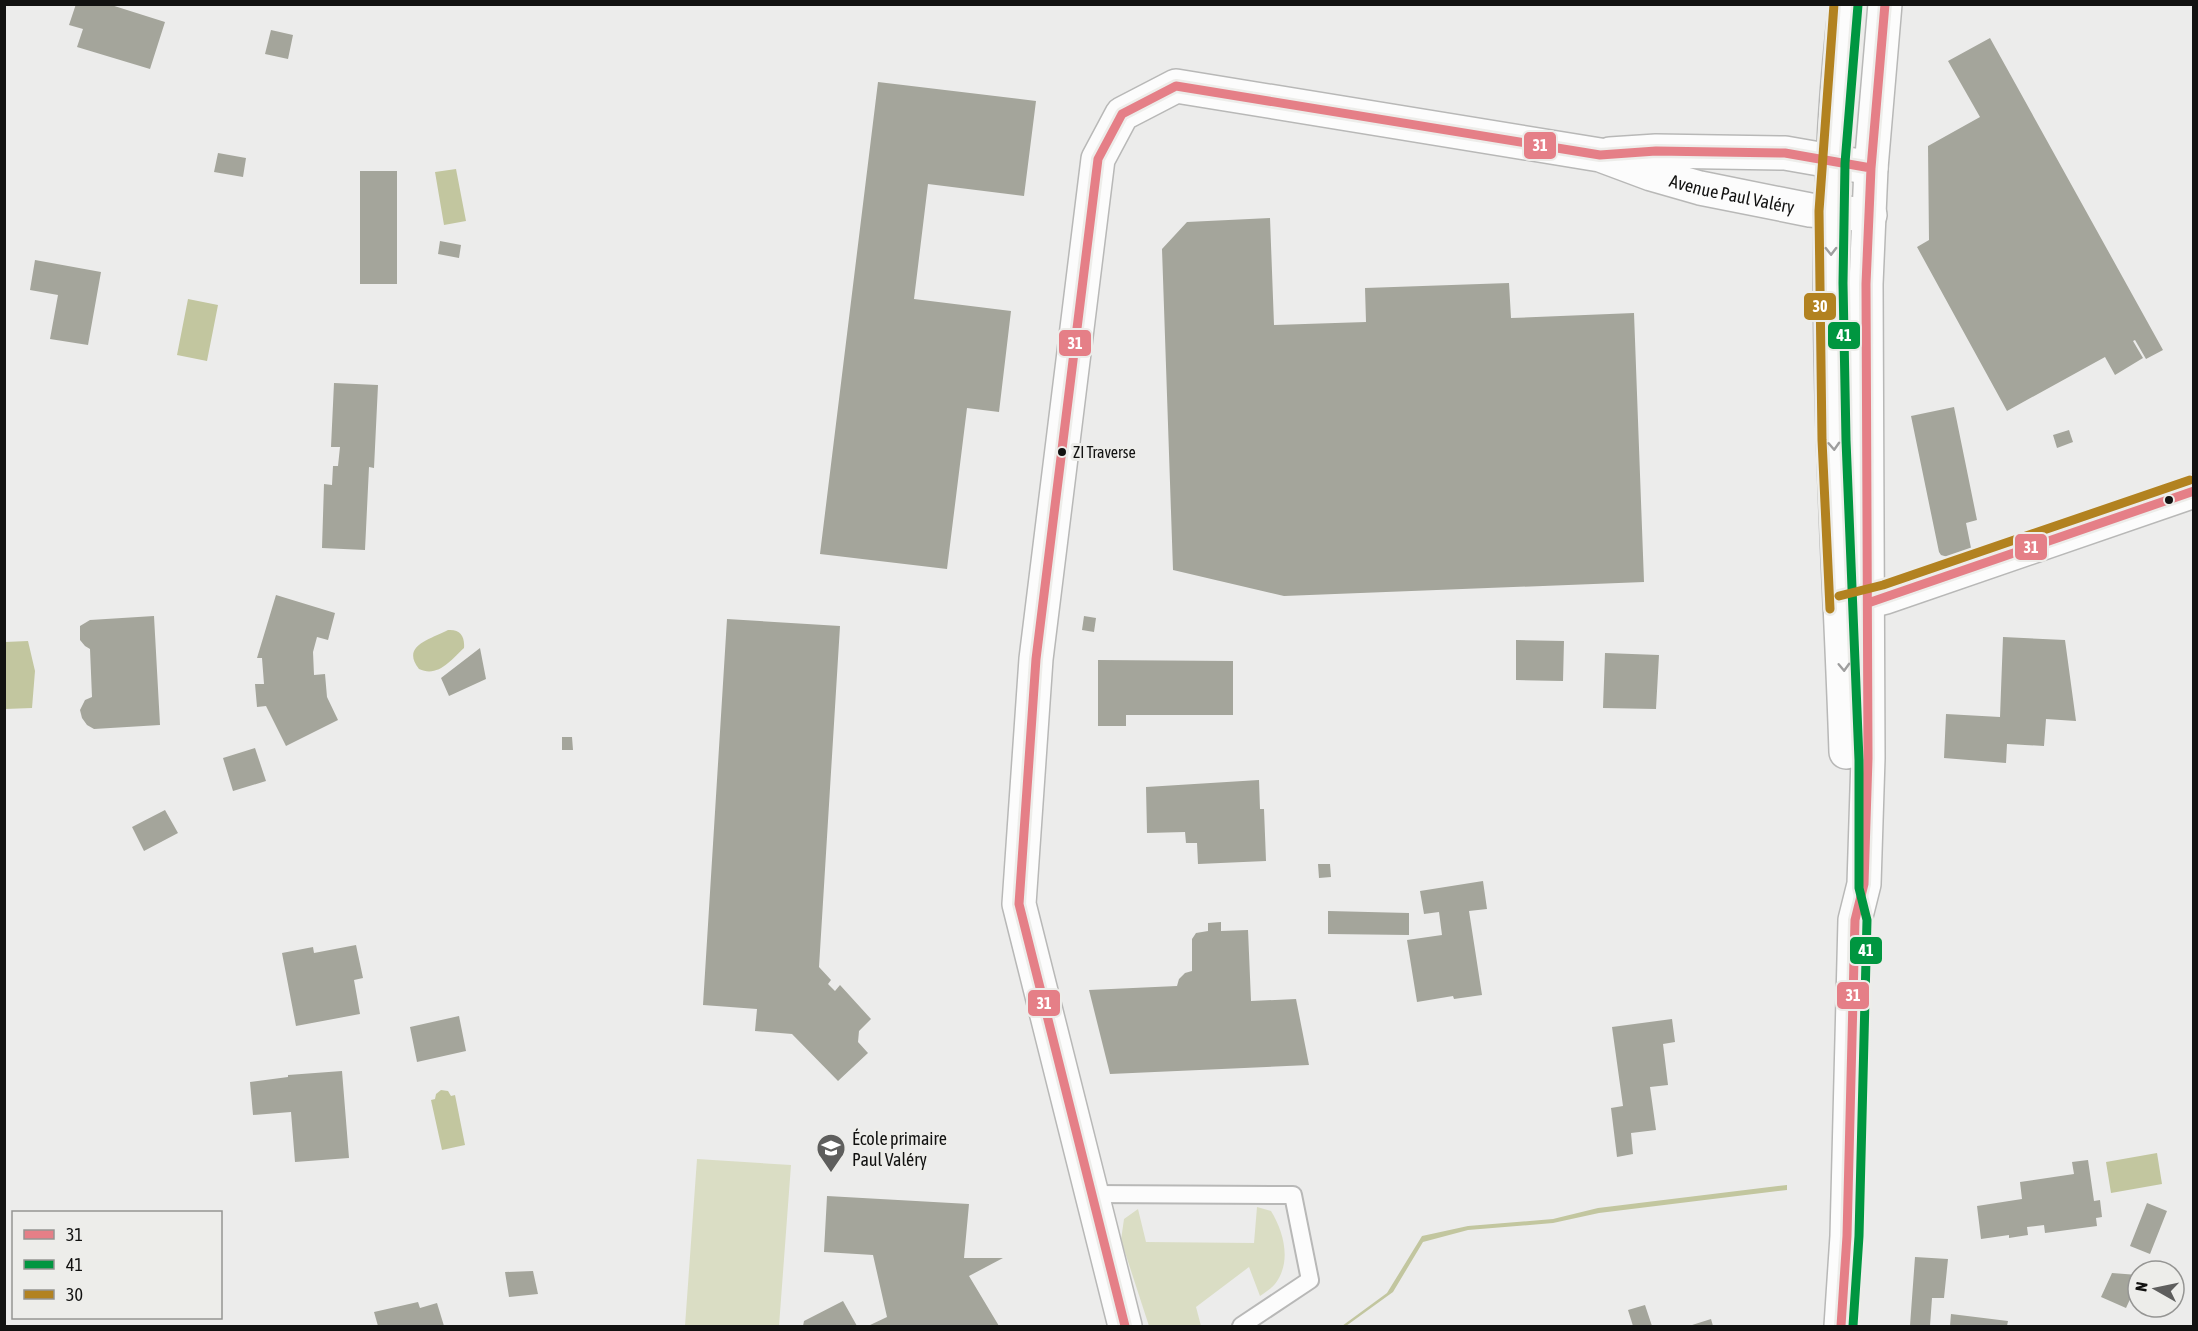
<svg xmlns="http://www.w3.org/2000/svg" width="2198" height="1331" font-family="'Asap Condensed',sans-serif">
<rect width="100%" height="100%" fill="#ececeb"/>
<path fill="#daddc4" d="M697 1159 791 1165 779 1326H685Z
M1257 1207 1271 1211C1284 1232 1292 1262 1275 1284 1271 1289 1265 1292 1260 1296L1249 1267 1196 1307 1201 1326H1149L1121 1240 1124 1219 1138 1209 1146 1242 1254 1243Z"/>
<path fill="#c2c69f" d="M456 169 466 221 444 225 435 172Z
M188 299 218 305 207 361 177 355Z
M448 630C460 629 465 636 464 648 451 660 438 678 419 669 400 645 432 639 448 630Z
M28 641 35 671 32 708 5 709V642Z
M441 1090 448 1091 451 1096 455 1095 465 1145 442 1150 431 1100 435 1099 436 1094Z
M2157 1153 2162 1184 2111 1193 2106 1162Z
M1787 1185V1190L1599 1213 1553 1223 1468 1230 1423 1242 1393 1292 1346 1326H1342L1387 1293 1422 1236 1468 1226 1553 1219 1598 1208Z"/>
<path fill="#a4a59b" d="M76 4H108L165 22 150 69 77 47 83 29 69 25Z
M271 30 293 35 288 59 265 54Z
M1990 38 2163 350 2146 359 2135 340 2133 341 2143 358 2115 375 2105 357 2007 411 1917 247 1929 240 1928 146 1980 117 1948 61Z
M878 82 1036 101 1024 196 928 184 914 299 1011 311 999 412 967 408 947 569 820 554Z
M218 153 246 158 243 177 214 172Z
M360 171H397V284H360Z
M1270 218 1274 325 1366 322 1365 288 1509 283 1511 318 1634 313 1644 582 1284 596 1173 570 1162 249 1187 222Z
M440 241 461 245 459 258 438 254Z
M35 260 101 272 88 345 50 339 58 295 30 290Z
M334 383 378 385 374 468 369 467 365 550 322 548 324 484 332 485 333 466H338L340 447H331Z
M1954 407 1977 520 1966 523 1972 553 1951 558 1941 555 1939 552 1911 416Z
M2069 430 2073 442 2057 448 2053 435Z
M276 595 335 613 328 640 317 637 313 652 314 675 325 674 327 697 338 720 286 746 266 706 257 707 255 684H264L262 658H257Z
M154 616 160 725 94 729 87 725 82 718 80 710 85 700 92 697 90 649 85 646 80 640V626L90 620Z
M1084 616 1096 618 1094 632 1082 630Z
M727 619 840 626 819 967 831 980 828 984 835 991 840 985 871 1019 859 1031 858 1042 868 1053 838 1081 792 1034 755 1031 757 1009 703 1005Z
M2003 637 2065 640 2076 721 2046 719 2044 746 2007 744 2006 763 1944 758 1946 714 2000 717Z
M1516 640 1564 641 1563 681 1516 680Z
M480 648 486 679 449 696 441 678Z
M1605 653 1659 655 1656 709 1603 708Z
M1098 660 1233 661V715H1126V726H1098Z
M562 737H572L573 750H562Z
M255 748 266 781 233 791 223 758Z
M1259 780 1260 809H1264L1266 861 1198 864 1197 843H1186L1185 832 1147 833 1146 787Z
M165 810 178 833 144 851 132 827Z
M1318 864H1330L1331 877 1319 878Z
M1483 881 1487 909 1469 911 1482 995 1454 999 1453 996 1417 1002 1407 940 1442 935 1439 912 1424 914 1420 891Z
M1328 911 1409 913V935L1328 934Z
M1221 922V931L1248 930 1251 1001 1296 999 1309 1065 1110 1074 1089 990 1177 986 1179 979 1185 973 1192 971V939L1196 933 1208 931V923Z
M356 945 363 978 354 980 360 1014 296 1026 282 953 313 947 314 953Z
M459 1016 466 1051 417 1062 410 1027Z
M1672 1019 1675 1042 1663 1044 1668 1085 1650 1087 1656 1130 1631 1133 1633 1154 1617 1157 1611 1108 1623 1106 1612 1027Z
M342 1071 349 1158 295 1162 291 1112 253 1115 250 1082 288 1077V1075Z
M2088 1160 2094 1201 2100 1200 2102 1217 2096 1218 2097 1226 2045 1233 2044 1225 2027 1227 2028 1235 2009 1238V1235L1981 1239 1977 1206 2022 1199 2020 1182 2074 1174 2072 1162Z
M827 1196 969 1204 964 1258H1003L969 1276 999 1326H868L887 1317 873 1255 824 1252Z
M2147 1203 2167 1211 2150 1254 2130 1246Z
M1915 1257 1948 1259 1944 1298H1932L1930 1326H1910Z
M533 1271 538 1294 509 1297 505 1272Z
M2112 1273 2138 1275V1282L2126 1308 2101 1297Z
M843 1301 857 1326H803L804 1321Z
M418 1302 420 1308 437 1303 444 1326H378L374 1312Z
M1645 1305 1652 1326H1633L1628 1310Z
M1951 1314 2008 1321 2007 1326H1950Z
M1711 1319 1713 1326H1689Z"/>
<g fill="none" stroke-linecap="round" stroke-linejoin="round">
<g stroke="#b8b8b7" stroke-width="20">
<path id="lane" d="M1091 1194 1293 1195 1310 1280 1241 1326"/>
</g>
<g stroke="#b8b8b7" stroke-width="36">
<g id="street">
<path d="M1610 154 1656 151 1785 153 1871 168"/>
<path d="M1842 608 1886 597 2194 491"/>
<path id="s1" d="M1125 1326 1019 904 1036 659 1098 159 1122 114 1176 86 1600 155 1651 174 1700 188 1810 210 1870 215"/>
</g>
</g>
<g stroke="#b8b8b7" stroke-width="36">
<path id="primary" d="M1846 4C1815 252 1838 503 1846 752
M1841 1326 1847 1236 1855 920 1864 884 1868 758 1866 284 1871 168 1885 4"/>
</g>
<use href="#lane" stroke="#fcfcfc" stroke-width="16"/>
<use href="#street" stroke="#fcfcfc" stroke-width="33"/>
<use href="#primary" stroke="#fcfcfc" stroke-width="33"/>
<g stroke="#ededea" stroke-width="14">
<path id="bus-1" d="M1868 603 2194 491
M1125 1326 1019 904 1036 659 1098 159 1122 114 1176 86 1600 155 1656 151 1785 153 1871 168
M1841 1326 1847 1236 1855 920 1864 884 1868 758 1866 284 1871 168 1885 4"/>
</g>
<g stroke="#ededea" stroke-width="14">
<path id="bus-2" d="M1853 1326 1859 1236 1867 920 1859 888V760L1846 440 1843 283 1845 163 1858 5"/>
</g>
<g stroke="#ededea" stroke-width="14">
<path id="bus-3" d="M1839 596 1883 585 2190 480
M1830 609 1822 440 1819 211 1834 4"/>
</g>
<use href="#bus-1" stroke="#e57f87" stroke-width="9"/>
<use href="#bus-2" stroke="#009640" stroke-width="9"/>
<use href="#bus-3" stroke="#b28220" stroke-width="9"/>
</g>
<defs><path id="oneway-chevron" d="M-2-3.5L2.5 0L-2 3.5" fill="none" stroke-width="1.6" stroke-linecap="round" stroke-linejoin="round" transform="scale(1.5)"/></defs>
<g stroke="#9e9e9e">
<use href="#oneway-chevron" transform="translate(1831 251) rotate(89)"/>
<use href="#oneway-chevron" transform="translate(1834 446) rotate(87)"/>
<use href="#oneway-chevron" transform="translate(1844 667) rotate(88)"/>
</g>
<defs>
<g id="school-pin" transform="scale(1.5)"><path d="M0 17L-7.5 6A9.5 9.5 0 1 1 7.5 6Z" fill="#5e5e5d" stroke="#ededea"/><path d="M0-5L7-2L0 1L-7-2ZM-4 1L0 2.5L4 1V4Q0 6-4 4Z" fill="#fff"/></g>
</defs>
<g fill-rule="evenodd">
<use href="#school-pin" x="831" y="1148"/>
</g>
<g fill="#121211" stroke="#ededea" stroke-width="2">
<circle cx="1062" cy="452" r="5"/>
<circle cx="2169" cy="500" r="5"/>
</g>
<g text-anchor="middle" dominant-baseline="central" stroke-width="6" stroke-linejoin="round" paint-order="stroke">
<g font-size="16" fill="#121211" stroke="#ededea" text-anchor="start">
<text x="1073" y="452">ZI Traverse</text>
</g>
<g font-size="18" fill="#121211" stroke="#ededea">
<text stroke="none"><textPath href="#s1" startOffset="1864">Avenue Paul Valéry</textPath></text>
</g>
<g font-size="18" fill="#121211" stroke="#ededea" text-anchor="start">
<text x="852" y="1138">École primaire<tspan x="852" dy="21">Paul Valéry</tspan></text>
</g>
</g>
<g stroke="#ededea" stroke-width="2">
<rect x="1523" y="131" width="34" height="29" rx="6" fill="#e57f87"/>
<rect x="1803" y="292" width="34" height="29" rx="6" fill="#b28220"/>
<rect x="1827" y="321" width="34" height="29" rx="6" fill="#009640"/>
<rect x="1058" y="329" width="34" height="28" rx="6" fill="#e57f87"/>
<rect x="2014" y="533" width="34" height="28" rx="6" fill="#e57f87"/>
<rect x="1849" y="936" width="34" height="29" rx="6" fill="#009640"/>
<rect x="1836" y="981" width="34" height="29" rx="6" fill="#e57f87"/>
<rect x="1027" y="989" width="34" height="28" rx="6" fill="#e57f87"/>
</g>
<g font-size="16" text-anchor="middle" font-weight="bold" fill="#fff">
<text x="1540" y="151">31</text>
<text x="1820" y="312">30</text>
<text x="1844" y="341">41</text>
<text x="1075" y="349">31</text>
<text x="2031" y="553">31</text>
<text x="1866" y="956">41</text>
<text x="1853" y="1001">31</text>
<text x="1044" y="1009">31</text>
</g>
<rect width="2198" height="1331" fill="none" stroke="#121211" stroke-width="12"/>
<rect x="12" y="1211" width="210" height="108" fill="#ededea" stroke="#959593" stroke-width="1.5"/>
<rect x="24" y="1230" width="30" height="9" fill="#e57f87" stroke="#959593" stroke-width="1.5"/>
<text x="66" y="1241" font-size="18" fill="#121211">31</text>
<rect x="24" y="1260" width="30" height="9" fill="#009640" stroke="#959593" stroke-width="1.5"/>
<text x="66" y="1271" font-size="18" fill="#121211">41</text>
<rect x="24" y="1290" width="30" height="9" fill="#b28220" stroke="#959593" stroke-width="1.5"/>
<text x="66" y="1301" font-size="18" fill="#121211">30</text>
<g transform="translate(2156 1289) rotate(279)"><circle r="28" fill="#ededea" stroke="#959593" stroke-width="1.5"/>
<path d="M0-4.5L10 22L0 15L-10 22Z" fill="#5e5e5d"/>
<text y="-9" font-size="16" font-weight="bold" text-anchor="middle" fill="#121211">N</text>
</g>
</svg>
